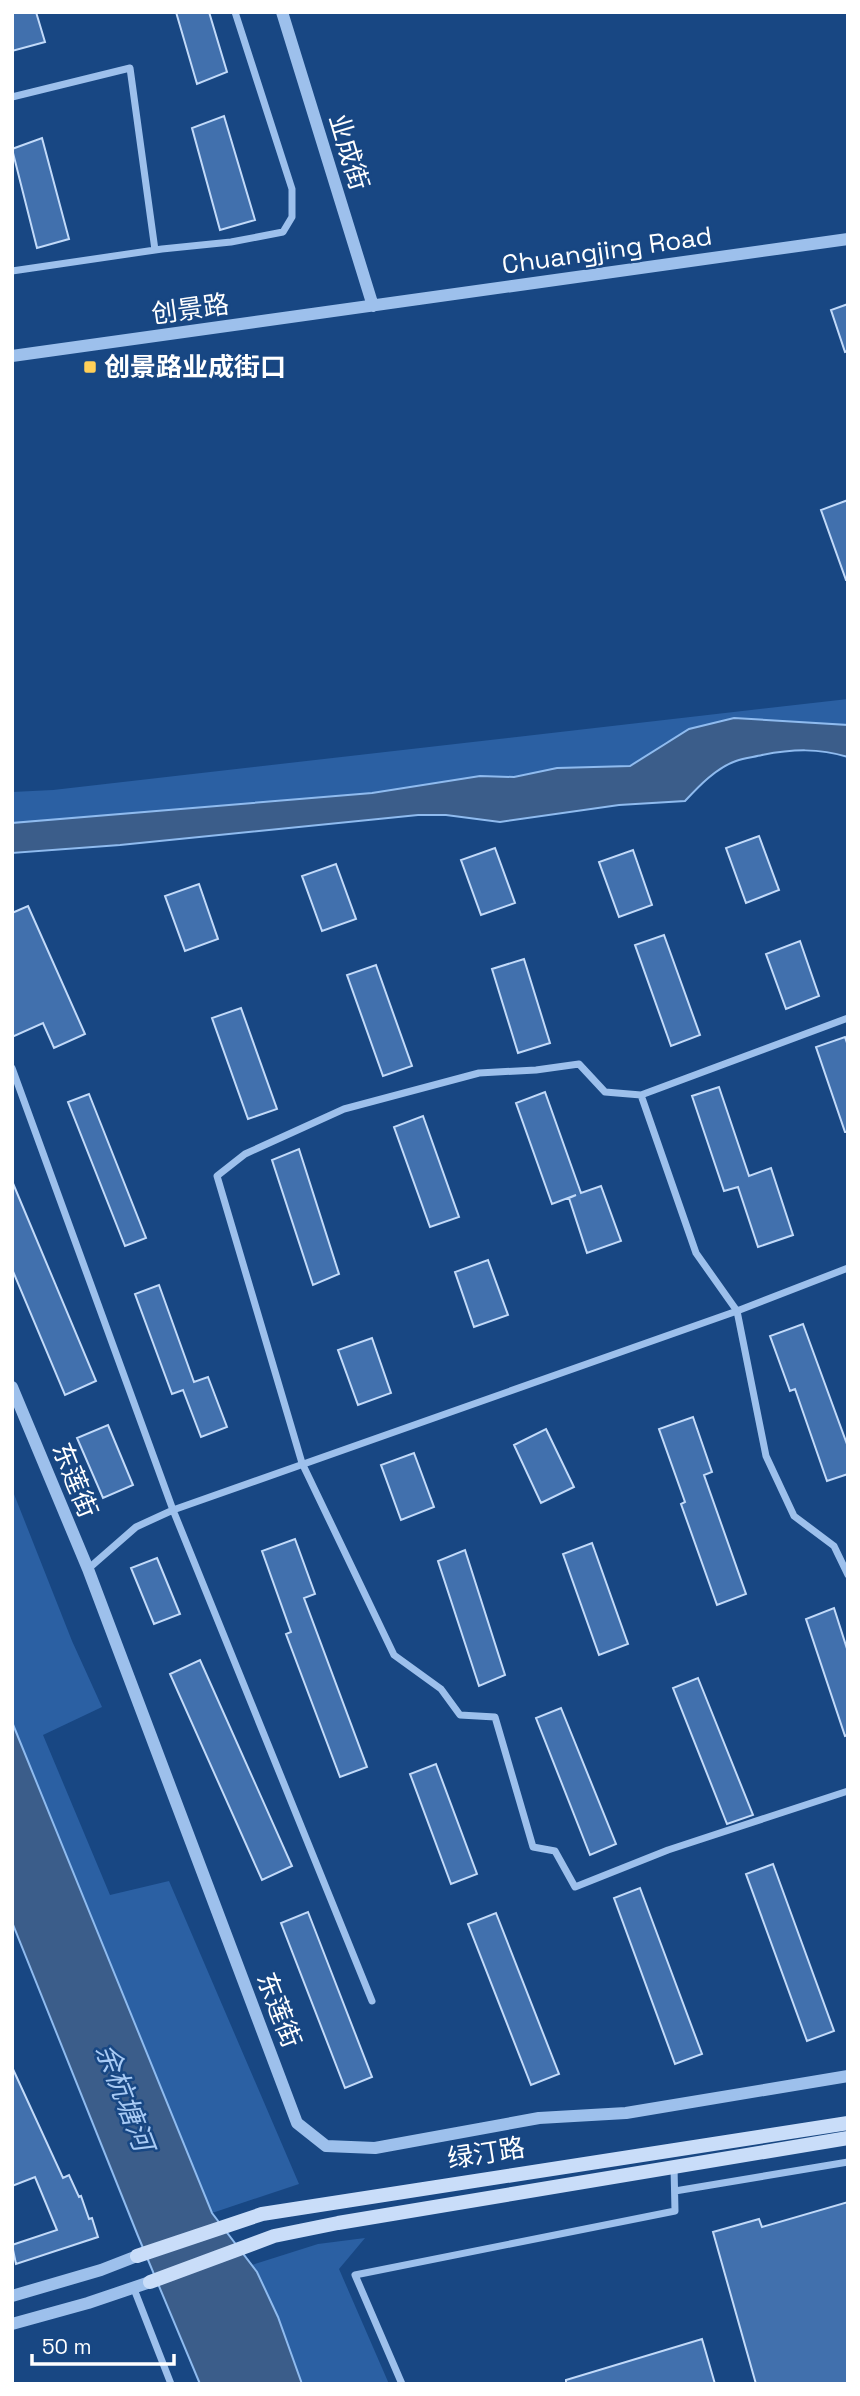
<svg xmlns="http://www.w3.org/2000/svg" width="860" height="2396" font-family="'Space Grotesk','Noto Sans SC',sans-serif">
<rect width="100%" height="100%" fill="#184783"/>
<path fill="#2b60a3" d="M848 699V725L734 718 666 742 630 766 557 768 514 777 480 776 372 793 12 823V792L53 790Z
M12 1489 72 1641 102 1707 43 1735 110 1895 169 1881 299 2184 212 2213 12 1722Z
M365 2238 339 2269 389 2384H302L278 2317 252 2265 318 2244Z"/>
<path fill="#3b5d8a" stroke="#8fbbef" stroke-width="2" d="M734 718 848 725V757C818 748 793 749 762 755 754 757 744 758 736 761 716 768 699 786 685 801L619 805 500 822 446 815H418L120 845 12 853V823L372 793 480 776 514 777 557 768 630 766 689 729Z
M12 1722 212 2213 257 2272 278 2317 302 2384H200L138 2236 12 1922Z"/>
<path fill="#4170ad" stroke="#c2daf9" stroke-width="2" d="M12 12H36L45 42 12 51Z
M176 12H209L227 72 197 84Z
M224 116 255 220 220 230 192 128Z
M42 138 69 239 37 248 12 149Z
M848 304V351L845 352 831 310Z
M848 500V580H846L821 510Z
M759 836 779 890 746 903 726 848Z
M495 848 515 903 481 915 461 860Z
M633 850 652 905 619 917 599 862Z
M336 864 356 919 322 931 302 876Z
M199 884 218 939 185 951 165 896Z
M28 906 85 1034 54 1048 43 1023 12 1037V913Z
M664 935 700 1035 671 1046 635 945Z
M800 941 819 996 786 1009 766 954Z
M524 959 550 1043 518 1053 492 969Z
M376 965 412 1066 383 1076 347 975Z
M241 1008 277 1109 248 1119 212 1018Z
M845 1037 848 1046V1132H845L816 1047Z
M719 1087 749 1176 771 1168 793 1235 758 1247 738 1187 724 1191 692 1096Z
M545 1092 581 1193 601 1186 621 1241 587 1253 569 1198 576 1195 552 1204 516 1103Z
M89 1094 146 1238 125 1246 68 1102Z
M423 1116 459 1217 430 1227 394 1127Z
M299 1149 339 1274 313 1285 272 1160Z
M12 1181 96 1381 65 1395 12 1269Z
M488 1260 508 1315 474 1327 455 1272Z
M159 1285 194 1382 208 1377 227 1427 201 1437 183 1390 172 1394 135 1294Z
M803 1324 848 1447V1474L827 1481 795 1389 790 1391 770 1336Z
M372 1338 391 1393 358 1405 338 1350Z
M693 1417 712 1472 704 1475 746 1594 717 1605 681 1504 685 1502 659 1429Z
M108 1425 133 1485 103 1498 77 1438Z
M546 1429 574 1487 541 1503 514 1445Z
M414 1453 434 1507 401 1520 381 1465Z
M295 1539 315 1594 304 1598 367 1767 340 1777 286 1634 291 1632 262 1551Z
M592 1543 628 1644 599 1655 563 1554Z
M465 1550 505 1675 479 1686 438 1561Z
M157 1558 180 1614 154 1624 131 1568Z
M834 1608 848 1652V1735L845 1736 806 1619Z
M200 1660 292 1866 262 1880 170 1674Z
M698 1678 753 1815 727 1824 673 1688Z
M561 1708 616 1844 590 1855 536 1718Z
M436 1764 477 1874 451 1884 410 1774Z
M773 1864 834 2031 807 2041 746 1874Z
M640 1888 702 2054 675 2064 614 1898Z
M308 1912 372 2077 345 2088 281 1923Z
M496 1913 559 2074 531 2085 468 1924Z
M12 2067 63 2178 69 2175 79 2197 81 2196 89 2219 92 2218 98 2237 16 2264 12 2245 57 2230 35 2177 12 2186Z
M848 2202V2384H756L713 2232 759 2219 762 2227Z
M702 2339 715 2384H566V2380Z"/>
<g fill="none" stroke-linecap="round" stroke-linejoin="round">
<path stroke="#9dc0ec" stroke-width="7" d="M12 97 130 68 155 250
M12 271 162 249 231 242 283 232 292 217V189L235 12
M848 1018 641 1095 696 1253 737 1311 766 1456 794 1516 834 1546 848 1575
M12 1068 173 1510 372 2001
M641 1095 605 1092 579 1064 536 1070 479 1073 344 1109 245 1154 217 1176 302 1463 394 1655 441 1689 460 1715 495 1717 533 1847 555 1851 575 1887 668 1850 848 1791
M88 1569 136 1527 173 1510 737 1311 848 1268
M675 2191 848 2162
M134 2289 171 2384
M402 2384 355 2275 675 2211 674 2167"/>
<path stroke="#9dc0ec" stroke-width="12" d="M282 12 373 306
M12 356 848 239
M12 1387 88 1569 297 2123 326 2146 375 2148 539 2118 626 2113 848 2076
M12 2296 101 2270 137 2256
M12 2324 88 2303 150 2282"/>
<path stroke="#c9ddf9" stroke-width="14" d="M137 2256 262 2214 848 2123
M150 2282 274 2236 338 2223 848 2138"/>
</g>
<rect fill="#ffcf58" stroke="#184783" stroke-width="2.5" x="83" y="360" width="14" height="14" rx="3.5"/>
<g text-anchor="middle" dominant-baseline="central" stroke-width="5" stroke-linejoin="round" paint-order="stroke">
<g font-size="26" fill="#fff" stroke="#184783">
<text transform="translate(349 152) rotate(73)">业成街</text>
<text transform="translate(607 250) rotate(-8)">Chuangjing Road</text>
<text transform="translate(190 309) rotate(-8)">创景路</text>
<text transform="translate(75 1480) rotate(68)">东莲街</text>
<text transform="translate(279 2010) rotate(69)">东莲街</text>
<text transform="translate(486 2153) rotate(-9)">绿汀路</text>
</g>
<g font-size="26" font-weight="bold" fill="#fff" stroke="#184783" text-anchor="start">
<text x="104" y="367">创景路业成街口</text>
</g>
<g font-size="28" font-style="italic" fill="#a8caf4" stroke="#184783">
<text transform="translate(125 2097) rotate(69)">余杭塘河</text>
</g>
</g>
<rect width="860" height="2396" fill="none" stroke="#ffffff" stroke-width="28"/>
<path d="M32 2354v10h142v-10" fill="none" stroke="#ffffff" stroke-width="3.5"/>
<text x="42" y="2354" font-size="21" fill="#ffffff" stroke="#184783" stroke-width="5" paint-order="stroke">50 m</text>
</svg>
